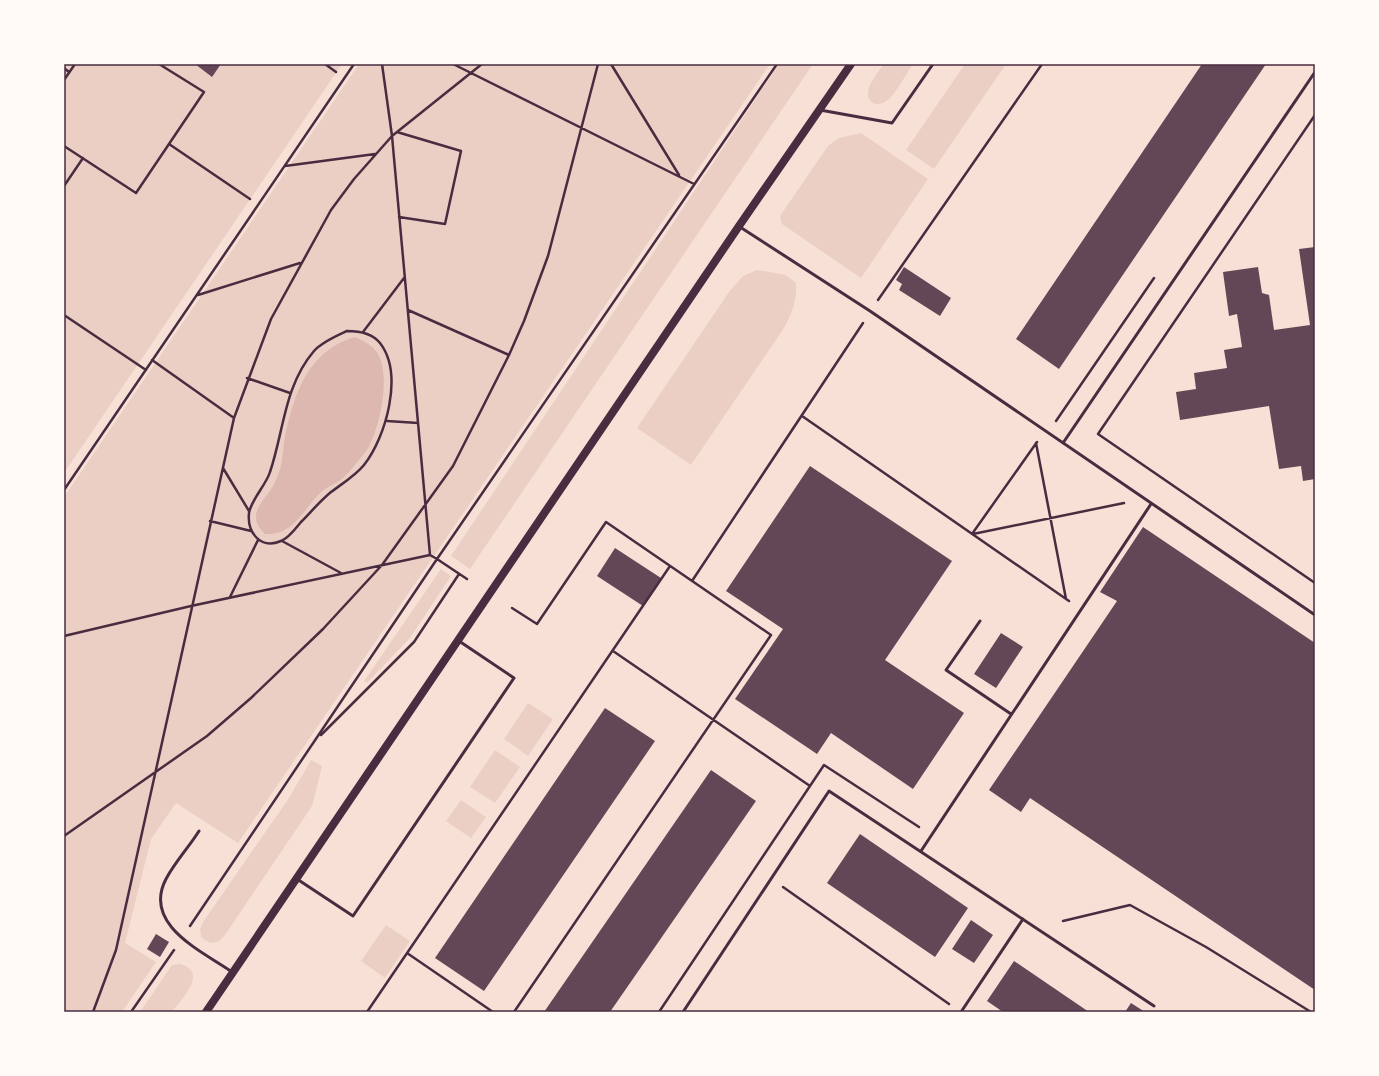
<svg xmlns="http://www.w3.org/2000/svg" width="1379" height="1076" font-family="'IBM Plex Sans',sans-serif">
<rect width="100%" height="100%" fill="#f7e1d7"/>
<path fill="#ebcfc5" d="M64 64H342L64 473Z
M359 64H770L238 843 176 803 151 839 125 943 156 962 122 1012H64V497Z
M779 64H813L470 569 451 556Z
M884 64H913C906 74 895 96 885 102 882 104 876 105 873 103 859 94 878 72 884 64Z
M965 64H1006L934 169 906 150Z
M861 133 928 179 861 278 782 224 780 216 828 146 839 138Z
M757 270 786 275 796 283C797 301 792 313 784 328L691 465 637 428 729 292 743 276Z
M441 569 451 576 410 638 367 683 364 681Z
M528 703 553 719 528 756 504 739Z
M495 750 520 767 495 803 470 787Z
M311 760 322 766 312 806 225 935C217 945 210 945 201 937L200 929 203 922 289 798Z
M461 800 486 817 471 838 446 821Z
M386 925 410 941 385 978 361 961Z
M180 964C209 972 182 998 172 1012H140L172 965Z"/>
<path fill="#dcb8b0" d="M355 337C362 340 370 344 375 350 393 370 380 429 367 450 363 455 358 461 354 466 350 471 344 478 339 481 331 486 325 488 318 495 302 512 292 536 265 534 260 529 255 523 256 515 257 505 268 495 273 486 276 481 278 475 280 469 283 459 283 447 285 436 294 393 309 350 355 337Z"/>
<path fill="#644757" d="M195 64H221L212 77Z
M1202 64H1266L1059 369 1016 339Z
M1315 247V479L1303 481 1301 466 1279 469 1269 406 1180 420 1176 392 1196 389 1194 373 1227 368 1224 350 1242 347 1237 314 1229 316 1223 272 1258 267 1262 293 1269 295 1274 330 1310 325 1299 249Z
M904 267 951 298 940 316 899 290 902 284 896 280Z
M810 466 952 561 885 660 964 713 913 789 831 733 817 754 735 699 783 629 726 591Z
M1143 527 1315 643V990L1030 798 1021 812 989 790 1117 601 1100 592Z
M615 548 661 578 643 606 597 576Z
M1001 633 1023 647 996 688 974 674Z
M605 708 655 741 484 991 435 958Z
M711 770 756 801 610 1012H544Z
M860 834 968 908 935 957 827 883Z
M971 920 993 935 974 963 952 949Z
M156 934 169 942 160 957 147 949Z
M1014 961 1089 1012H1003L987 1001Z
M1131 1003 1145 1012H1125Z"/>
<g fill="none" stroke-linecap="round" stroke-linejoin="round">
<path stroke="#4a2c40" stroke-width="2.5" d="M325 64 336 72
M453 64 694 184
M611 64 679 175
M64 68 69 72
M64 80 75 64
M1315 115 1098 434 1315 583
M397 132 461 151 445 224 399 217
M169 144 250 199
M64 146 136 193 204 92 159 64
M285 166 375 154
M64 186 83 158
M198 295 300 263
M878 300 1042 64
M408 310 509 355
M64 315 146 370
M347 331C358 331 372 333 380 343 404 374 386 437 364 465 355 476 343 483 331 492 320 501 311 512 301 522 296 528 289 538 281 541 260 550 247 532 249 513 251 500 266 485 270 472 284 431 284 386 314 351 322 342 336 336 347 331Z
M363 332 404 278
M152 360 234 418
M247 378 290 393
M802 416 1069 601
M387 421 418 423
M1056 421 1154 278
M1036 443 1066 599
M223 468 249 511
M64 490 354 64
M210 521 251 531
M972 534 1037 442
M973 534 1124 503
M282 541 341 573
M430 555 437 559 777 64
M692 581 863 323
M230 597 258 540
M512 608 537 624 606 522 771 635 514 1012
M64 636 191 606 430 555 392 136 382 64
M613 651 810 786
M321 735 414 642 459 574
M64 836 207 736 251 698 323 629 382 565 453 466 509 355 524 321 548 256 598 64
M783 887 949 1004
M1063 921 1130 905 1206 947 1311 1012
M190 926 437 559 467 579
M407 953 493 1012
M93 1012 116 950 234 418 271 319 331 210 354 179 392 136 482 64
M131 1012 174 950
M367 1012 670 566
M659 1012 824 765 919 827"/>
<path stroke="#4a2c40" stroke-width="3" d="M820 110 892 123 933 64
M740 227 870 311 1315 615
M1063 443 1315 72
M980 621 946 670 1011 714
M199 831C189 847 175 862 166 879 142 925 202 951 232 972
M921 851 1151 504
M297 879 353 916 514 678 459 641
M683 1012 829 791 1154 1006
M961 1012 1023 919"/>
<path stroke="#4a2c40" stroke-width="8" d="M206 1012 739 226 851 64"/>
</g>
<rect width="1379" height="1076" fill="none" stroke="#fffaf5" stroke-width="130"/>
<rect x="65" y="65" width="1249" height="946" fill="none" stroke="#4a2c40" stroke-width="1.5"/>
</svg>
